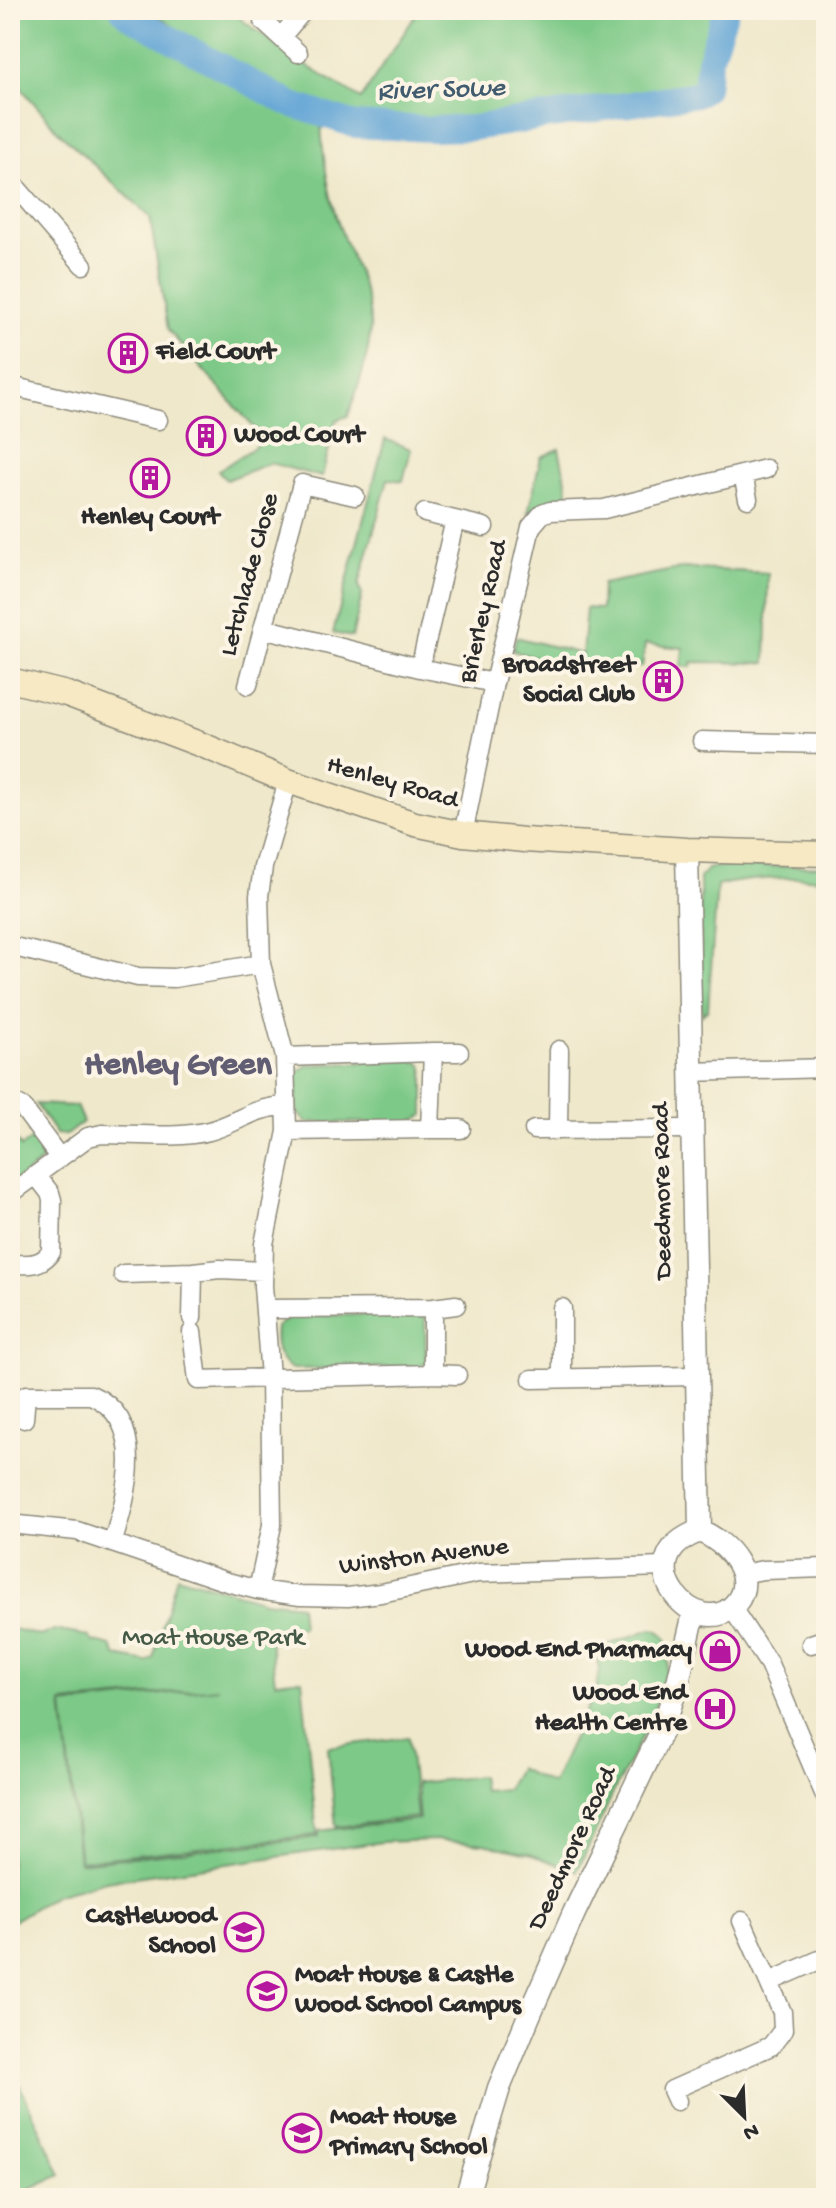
<svg xmlns="http://www.w3.org/2000/svg" width="836" height="2208" font-family="'Gochi Hand',sans-serif">
<rect width="100%" height="100%" fill="#fcf5e5"/>
<filter id="ink" filterUnits="userSpaceOnUse"><feTurbulence type="fractalNoise" baseFrequency=".0125" numOctaves="2"/><feDisplacementMap in="SourceGraphic" scale="16" xChannelSelector="R" yChannelSelector="G"/><feConvolveMatrix kernelMatrix="1 2 1 2 8 2 1 2 1" color-interpolation-filters="sRGB"/></filter>
<filter id="wash" filterUnits="userSpaceOnUse"><feTurbulence type="fractalNoise" baseFrequency=".006" numOctaves="4" result="noise"/><feDisplacementMap in="SourceGraphic" scale="32" xChannelSelector="R" yChannelSelector="G"/><feGaussianBlur stdDeviation="1.8" result="paint"/><feColorMatrix in="noise" values="0 0 0 0 0 0 0 0 0 0 0 0 0 0 0 0 0 1.4 0 .05"/><feComposite in="paint" operator="in"/></filter>
<g filter="url(#wash)">
<rect width="100%" height="100%" fill="#efe8cb"/>
<path fill="#7dc987" stroke="#547a59" stroke-width="2" d="M10 10H109L125 25 185 59 264 98 285 112 321 125C323 156 327 186 336 216 347 254 373 291 370 333 368 361 357 389 348 416L336 420 322 477 270 463 226 480 218 471 265 440 168 330 150 217 58 131 10 75Z
M148 10H228L296 59 361 99 419 10H718L706 37 701 84 694 89C556 106 416 156 282 93 252 79 220 61 193 42 178 31 164 18 148 10Z
M385 439 411 449 403 481 388 479 359 585 362 595 352 637 333 633Z
M559 449 570 499 547 501 528 513 541 457Z
M683 568 768 573 766 663 692 662 691 667 681 666 683 648 645 644 642 667 597 666 581 670 513 651 516 637 582 654 586 608 601 609 602 584Z
M826 866V880C804 875 740 879 717 886L708 1009 702 1015 700 878 707 869 716 867Z
M415 1060 422 1065 424 1071V1115L410 1123 306 1122 297 1112 296 1074 308 1065Z
M36 1104 76 1106 83 1122 66 1135 56 1134Z
M10 1132 21 1147 35 1137 44 1152 41 1162 10 1185Z
M419 1314 425 1318 426 1363 418 1367 292 1369C276 1359 274 1346 276 1327L290 1316Z
M177 1576 265 1601 300 1605 302 1627 269 1631 275 1682 302 1679 317 1835 80 1861 63 1705 218 1688 62 1703 79 1863 319 1837V1831L419 1819 416 1783 481 1776 483 1791 507 1789 518 1768 552 1784 597 1686 599 1669 595 1650 651 1629C703 1636 627 1764 616 1787 603 1814 591 1843 577 1871L529 1854 484 1844 436 1840 382 1842 106 1881 55 1895 10 1923V1628L40 1636 54 1630 88 1636 92 1641 111 1646 116 1656 147 1662 153 1658Z
M408 1737 417 1817 336 1827 328 1747Z
M10 2064 61 2175 12 2198H10Z"/>
<g fill="none" stroke-linecap="round" stroke-linejoin="round">
<path stroke="#61a4d5" stroke-width="26" d="M123 10 129 16 290 104 355 125 429 129 472 128 697 94 706 88 709 61 726 10"/>
</g>
</g>
<g filter="url(#ink)">
<g fill="none" stroke-linecap="round" stroke-linejoin="round">
<g stroke="#8d8a7b" stroke-width="21">
<path id="minor" d="M263 21 298 53
M281 37 304 10
M10 180 83 265
M10 386 158 420
M743 475 748 499
M425 513 484 527
M263 628 420 668 494 683
M420 668 455 520
M248 685 302 484 355 496
M702 741 826 744
M463 834 494 683 531 527 542 514 550 511 604 509 766 469
M10 946 138 977 174 978 261 964
M433 1052H459
M285 1057 433 1052 430 1129 287 1131
M690 1072 826 1068
M10 1101 23 1108 59 1157
M430 1129H461
M534 1130 692 1129
M558 1130 559 1050
M10 1194 88 1137 102 1134C134 1134 179 1139 209 1131 239 1123 252 1107 286 1106
M10 1264C27 1264 40 1267 51 1252L52 1200 50 1193 36 1175
M123 1274 193 1272
M433 1308 456 1305
M192 1318 193 1272 220 1269 263 1271
M192 1332 198 1380 433 1374V1308L265 1309
M433 1374 457 1375
M562 1378V1308
M532 1379 695 1376
M24 1419 26 1395H91C149 1420 127 1496 113 1541
M10 1524 77 1531 227 1582 258 1590 300 1596 348 1597 381 1593 478 1573 664 1567
M742 1574 763 1570 826 1568
M258 1590 272 1525 270 1377 263 1286 264 1244 287 1131 285 1057 261 964 259 896 263 867 288 781
M732 1608 769 1664 826 1798
M811 1644 826 1639
M769 1982 826 1957
M677 2101 672 2090 771 2046 783 2030 782 2012 742 1921"/>
</g>
<g stroke="#8d8a7b" stroke-width="25">
<path id="tertiary" d="M687 850 700 1531
M700 1531C726 1541 758 1576 736 1603 700 1647 620 1559 700 1531Z
M466 2198 499 2088 528 2018 574 1913 663 1728 678 1682 694 1613"/>
</g>
<g stroke="#8d8a7b" stroke-width="27">
<path id="secondary" d="M10 680 67 694 202 745 288 781 415 824 463 834 524 840 687 850 826 854"/>
</g>
<use href="#minor" stroke="#fff" stroke-width="18"/>
<use href="#tertiary" stroke="#fff" stroke-width="22"/>
<use href="#secondary" stroke="#f6e9c3" stroke-width="24"/>
</g>
</g>
<defs>
<g id="building-ring" transform="scale(2)"><circle r="9.5" fill="#fcf5e5" stroke="#b5179e" stroke-width="1.5"/><path d="M-4-6H4V6H1V3H-1V6H-4ZM-2.5-4.3h1.7v1.8h-1.7ZM.8-4.3h1.7v1.8H.8ZM-2.5-1h1.7V.8h-1.7ZM.8-1h1.7V.8H.8Z" fill="#b5179e"/></g>
<g id="shop-ring" transform="scale(2)"><circle r="9.5" fill="#fcf5e5" stroke="#b5179e" stroke-width="1.5"/><path d="M-5-2.5h2.3a2.7 3.5 0 0 1 5.4 0H5L5.5 6h-11ZM-1.5-2.5h3a1.5 2.3 0 0 0-3 0Z" fill="#b5179e"/></g>
<g id="hospital-ring" transform="scale(2)"><circle r="9.5" fill="#fcf5e5" stroke="#b5179e" stroke-width="1.5"/><path d="M-5-5h3v3.5h4V-5h3V5h-3V1.5h-4V5h-3Z" fill="#b5179e"/></g>
<g id="school-ring" transform="scale(2)"><circle r="9.5" fill="#fcf5e5" stroke="#b5179e" stroke-width="1.5"/><path d="M0-5L7-2L0 1L-7-2ZM-4 1L0 2.5L4 1V4Q0 6-4 4Z" fill="#b5179e"/></g>
</defs>
<g fill-rule="evenodd">
<use href="#building-ring" x="128" y="353"/>
<use href="#building-ring" x="206" y="436"/>
<use href="#building-ring" x="150" y="478"/>
<use href="#building-ring" x="663" y="681"/>
<use href="#shop-ring" x="720" y="1651"/>
<use href="#hospital-ring" x="715" y="1709"/>
<use href="#school-ring" x="244" y="1932"/>
<use href="#school-ring" x="267" y="1991"/>
<use href="#school-ring" x="302" y="2133"/>
</g>
<g text-anchor="middle" dominant-baseline="central" stroke-width="8" stroke-linejoin="round" paint-order="stroke">
<g font-size="26" font-weight="bold" fill="#2b2b2b" stroke="#fcf5e5" text-anchor="start">
<text x="156" y="353">Field Court</text>
<text x="234" y="436">Wood Court</text>
<text x="150" y="518" text-anchor="middle">Henley Court</text>
<text x="635" y="666" text-anchor="end">Broadstreet<tspan x="635" dy="30">Social Club</tspan></text>
<text x="692" y="1651" text-anchor="end">Wood End Pharmacy</text>
<text x="687" y="1694" text-anchor="end">Wood End<tspan x="687" dy="30">Health Centre</tspan></text>
<text x="216" y="1917" text-anchor="end">Castlewood<tspan x="216" dy="30">School</tspan></text>
<text x="295" y="1976">Moat House &amp; Castle<tspan x="295" dy="30">Wood School Campus</tspan></text>
<text x="330" y="2118">Moat House<tspan x="330" dy="30">Primary School</tspan></text>
</g>
<g font-size="26" fill="#2b2b2b" stroke="#fcf5e5">
<text transform="translate(251 575) rotate(-75)">Letchlade Close</text>
<text transform="translate(485 612) rotate(-77)">Brierley Road</text>
<text transform="translate(392 784) rotate(16)">Henley Road</text>
<text transform="translate(664 1191) rotate(-91)">Deedmore Road</text>
<text transform="translate(424 1558) rotate(-7)">Winston Avenue</text>
<text transform="translate(574 1849) rotate(-65)">Deedmore Road</text>
</g>
<g font-size="26" fill="#445a47" stroke="#fcf5e5">
<text x="213" y="1639">Moat House Park</text>
</g>
<g font-size="28" font-style="italic" fill="#415b6f" stroke="#fcf5e5">
<text transform="translate(441 91) rotate(-2)">River Sowe</text>
</g>
<g font-size="34" font-weight="bold" fill="#615d72" stroke="#fcf5e5">
<text x="178" y="1067">Henley Green</text>
</g>
</g>
<rect width="836" height="2208" fill="none" stroke="#fcf5e5" stroke-width="40"/>
<g transform="translate(744 2116) rotate(156)" stroke="#fcf5e5" stroke-width="6" paint-order="stroke">
<path d="M0-6L14 30L0 20L-14 30Z" fill="#2b2b2b"/>
<text y="-12" font-size="22" font-weight="bold" text-anchor="middle" fill="#2b2b2b">N</text>
</g>
</svg>
